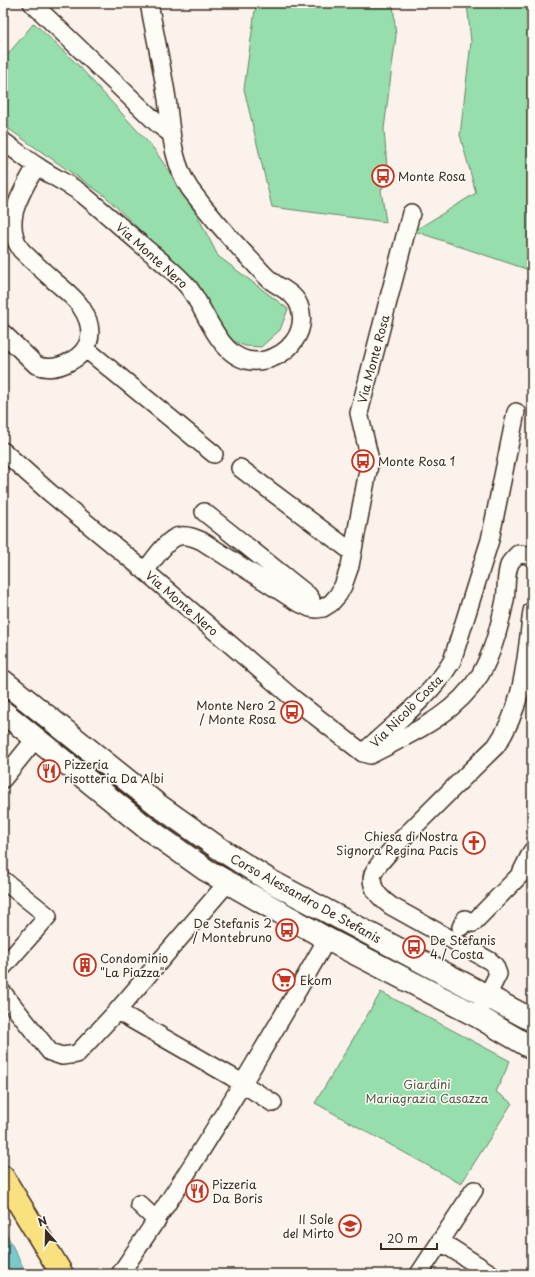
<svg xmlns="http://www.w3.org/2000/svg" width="535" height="1277" font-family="'Playpen Sans',sans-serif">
<rect width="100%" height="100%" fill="#fcf2ec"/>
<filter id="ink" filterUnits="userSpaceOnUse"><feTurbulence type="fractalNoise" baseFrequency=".025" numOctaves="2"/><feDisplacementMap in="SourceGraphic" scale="8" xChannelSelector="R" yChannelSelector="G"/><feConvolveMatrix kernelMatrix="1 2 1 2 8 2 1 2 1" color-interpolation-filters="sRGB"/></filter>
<g filter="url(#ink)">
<path fill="#96deac" stroke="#688465" d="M256 3H393L396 36 384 129 388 180 381 190 386 222 272 207 244 89Z
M467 3H532V271L414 231 476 193 460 135 471 42Z
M34 23 78 65 154 149 194 209 218 256 288 309 280 330 261 347 245 346 229 339 210 307 181 270 105 196 3 125V60Z
M381 992 510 1061 496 1092 512 1103 461 1184 315 1103Z"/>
<path fill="#79cacf" stroke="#608a88" d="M3 1227 25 1271 28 1274H3Z"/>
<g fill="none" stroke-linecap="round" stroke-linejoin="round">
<g stroke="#3b2a1e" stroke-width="20">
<path id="minor" d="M32 3 159 125 171 134
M3 141C14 149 26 159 37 166 51 176 67 183 81 193 102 210 122 228 143 246 157 258 178 274 189 288 209 314 222 370 265 360 288 355 307 333 300 308 296 293 281 289 270 280 262 273 255 264 248 257 228 236 208 213 190 189 172 162 171 130 167 99 162 67 155 35 149 3
M3 333 36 365C48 370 59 368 71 361 93 349 95 328 81 307 74 296 62 288 52 279 42 270 31 260 21 250 1 220 22 193 36 166
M86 349 214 454
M3 451 49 492 145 571 295 700 363 753 370 755C412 733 454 716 480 675 493 653 500 625 505 600 507 588 505 574 510 563 512 560 515 557 518 554L529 555 532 558
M240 468 352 552
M204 512 308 595 311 599 310 608
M145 571C153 561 168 537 180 536 188 535 195 538 202 541L297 602 310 608 317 609 323 608 331 603 338 595 343 586 350 566 370 460 359 413 411 213
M366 750C395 723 432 695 452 661L490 540 516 412
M3 779 36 738
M3 880 48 916 3 967
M461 927 465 919 473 923 520 875 532 851
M3 993 50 1052 62 1056 77 1054 117 1011 228 882
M482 1006 498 974 495 966 490 961 391 906C381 899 369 888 373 874 377 863 404 837 413 828 441 800 468 773 496 746 524 707 526 657 532 611
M117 1011 232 1077 273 1103
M139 1204 157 1221
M440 1241 491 1274
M120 1274C194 1166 262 1054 327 939
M419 1274 474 1190"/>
</g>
<g stroke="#3b2a1e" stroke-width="25">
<path id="secondary" d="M3 681 158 805 220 849 272 882 532 1020
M3 712 144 826 206 870 327 939 477 1016 532 1048"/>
</g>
<g stroke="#3b2a1e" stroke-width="25">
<path id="primary" d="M3 1177 62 1274"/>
</g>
<use href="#minor" stroke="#fdfcf7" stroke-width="17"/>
<use href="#secondary" stroke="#fdfcf7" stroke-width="22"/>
<use href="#primary" stroke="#fae180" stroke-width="22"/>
</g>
</g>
<defs>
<g id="bus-ring" transform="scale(1.15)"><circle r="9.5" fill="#fdfcf7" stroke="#c8321e" stroke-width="1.5"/><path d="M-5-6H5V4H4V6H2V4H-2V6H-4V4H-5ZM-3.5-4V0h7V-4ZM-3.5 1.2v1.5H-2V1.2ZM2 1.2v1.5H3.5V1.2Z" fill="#c8321e"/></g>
<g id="restaurant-ring" transform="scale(1.15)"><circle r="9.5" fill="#fdfcf7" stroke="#c8321e" stroke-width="1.5"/><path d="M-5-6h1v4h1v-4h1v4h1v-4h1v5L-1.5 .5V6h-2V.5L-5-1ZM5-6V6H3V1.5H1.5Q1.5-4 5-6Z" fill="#c8321e"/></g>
<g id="church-ring" transform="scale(1.15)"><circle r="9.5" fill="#fdfcf7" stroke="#c8321e" stroke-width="1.5"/><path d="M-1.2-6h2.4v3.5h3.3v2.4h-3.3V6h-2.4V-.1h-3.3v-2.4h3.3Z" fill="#c8321e"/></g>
<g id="building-ring" transform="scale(1.15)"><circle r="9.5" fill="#fdfcf7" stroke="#c8321e" stroke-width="1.5"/><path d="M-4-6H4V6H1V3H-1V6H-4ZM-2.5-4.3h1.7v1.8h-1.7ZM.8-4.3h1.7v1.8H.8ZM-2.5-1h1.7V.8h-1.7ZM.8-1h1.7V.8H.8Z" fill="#c8321e"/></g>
<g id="supermarket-ring" transform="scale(1.15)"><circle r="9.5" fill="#fdfcf7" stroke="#c8321e" stroke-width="1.5"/><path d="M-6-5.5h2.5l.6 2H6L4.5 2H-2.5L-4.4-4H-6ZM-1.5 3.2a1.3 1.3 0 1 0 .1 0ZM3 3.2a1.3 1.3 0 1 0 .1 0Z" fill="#c8321e"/></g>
<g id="school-ring" transform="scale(1.15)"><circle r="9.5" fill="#fdfcf7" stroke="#c8321e" stroke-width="1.5"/><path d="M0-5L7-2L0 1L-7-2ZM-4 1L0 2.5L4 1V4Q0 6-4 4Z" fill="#c8321e"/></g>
</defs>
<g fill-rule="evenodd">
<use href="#bus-ring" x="383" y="176"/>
<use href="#bus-ring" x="363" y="461"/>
<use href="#bus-ring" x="292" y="712"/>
<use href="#restaurant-ring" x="49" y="771"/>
<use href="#church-ring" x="474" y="843"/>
<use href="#bus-ring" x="287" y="930"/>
<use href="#bus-ring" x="414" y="947"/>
<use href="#building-ring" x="85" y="965"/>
<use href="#supermarket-ring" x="284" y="980"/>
<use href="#restaurant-ring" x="197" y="1191"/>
<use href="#school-ring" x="350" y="1226"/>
</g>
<g text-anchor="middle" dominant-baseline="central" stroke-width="3" stroke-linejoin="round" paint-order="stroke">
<g font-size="12" fill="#3b2a1e" stroke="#fdfcf7" text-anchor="start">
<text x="398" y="176">Monte Rosa</text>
<text x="378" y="461">Monte Rosa 1</text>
<text x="276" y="705" text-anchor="end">Monte Nero 2<tspan x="276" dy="14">/ Monte Rosa</tspan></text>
<text x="64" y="764">Pizzeria<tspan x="64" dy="14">risotteria Da Albi</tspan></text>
<text x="458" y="836" text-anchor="end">Chiesa di Nostra<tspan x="458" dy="14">Signora Regina Pacis</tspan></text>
<text x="272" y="923" text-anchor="end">De Stefanis 2<tspan x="272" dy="14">/ Montebruno</tspan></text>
<text x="430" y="940">De Stefanis<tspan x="430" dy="14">4 / Costa</tspan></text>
<text x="100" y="958">Condominio<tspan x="100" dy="14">"La Piazza"</tspan></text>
<text x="300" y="980">Ekom</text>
<text x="212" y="1184">Pizzeria<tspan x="212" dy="14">Da Boris</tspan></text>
<text x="334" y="1219" text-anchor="end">Il Sole<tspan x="334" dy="14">del Mirto</tspan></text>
</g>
<g font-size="12" fill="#3b2a1e" stroke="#fdfcf7">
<text transform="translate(152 255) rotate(42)">Via Monte Nero</text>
<text transform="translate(373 359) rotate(-75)">Via Monte Rosa</text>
<text transform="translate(182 603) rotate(41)">Via Monte Nero</text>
<text transform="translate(406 711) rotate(-45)">Via Nicolò Costa</text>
<text transform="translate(306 898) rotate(29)">Corso Alessandro De Stefanis</text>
</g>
<g font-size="12" fill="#525742" stroke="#fdfcf7">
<text x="427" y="1084">Giardini<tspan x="427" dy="14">Mariagrazia Casazza</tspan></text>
</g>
</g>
<rect width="535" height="1277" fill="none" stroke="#fdfcf7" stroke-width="16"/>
<rect x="8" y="8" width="519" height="1261" fill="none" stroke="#3b2a1e" stroke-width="1.5" filter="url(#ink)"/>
<g transform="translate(46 1231) rotate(340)" stroke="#fdfcf7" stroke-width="3" paint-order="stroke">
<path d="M0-3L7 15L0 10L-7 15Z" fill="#3b2a1e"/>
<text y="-6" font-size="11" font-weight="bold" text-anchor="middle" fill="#3b2a1e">N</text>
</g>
<path d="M381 1243v6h56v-6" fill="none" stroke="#3b2a1e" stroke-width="2"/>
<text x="387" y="1243" font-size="12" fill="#3b2a1e" stroke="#fdfcf7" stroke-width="3" paint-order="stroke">20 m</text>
</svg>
